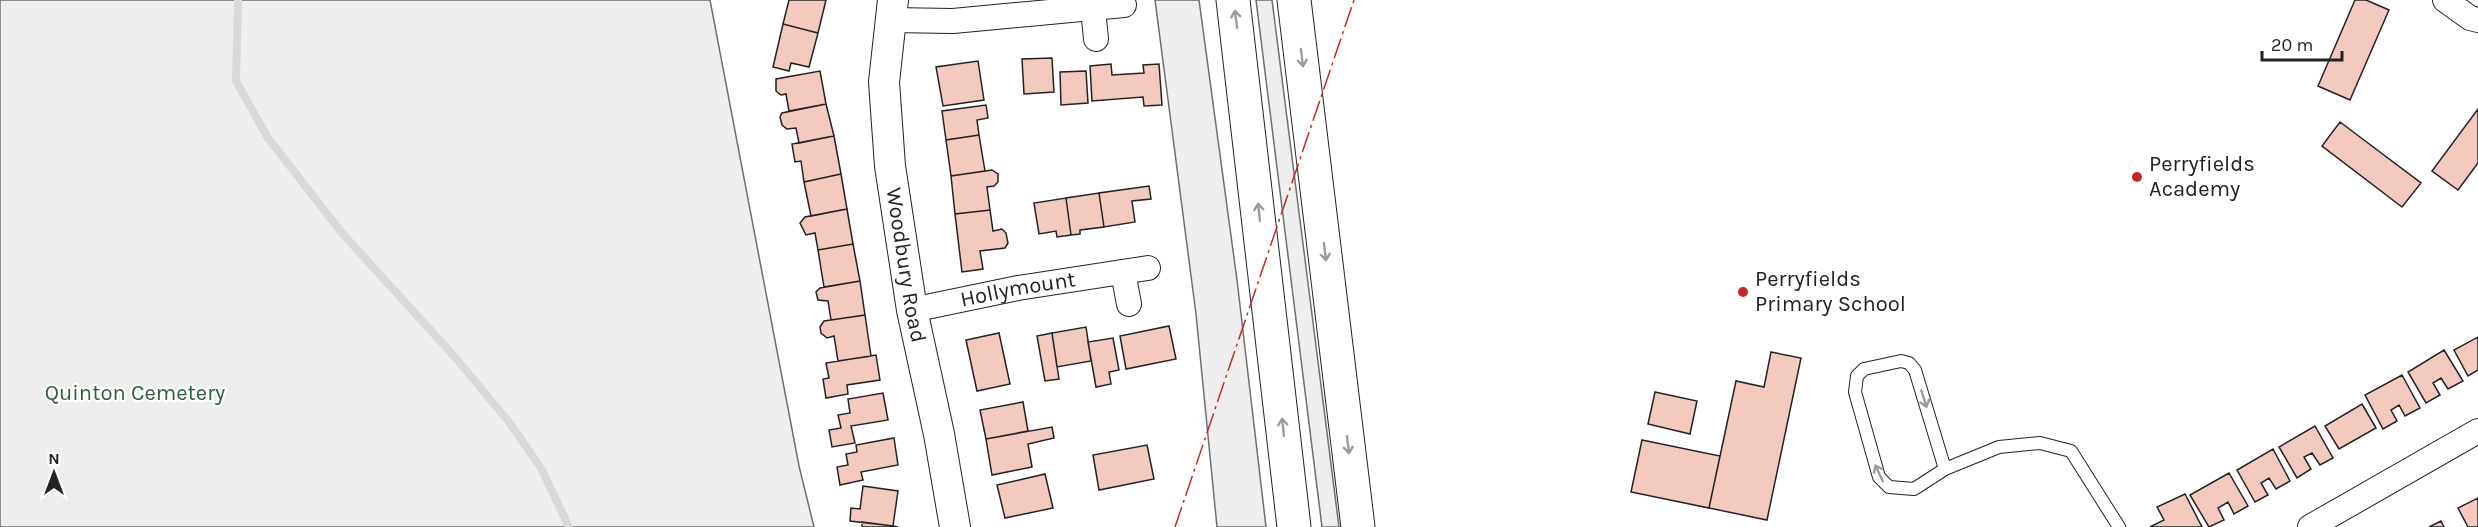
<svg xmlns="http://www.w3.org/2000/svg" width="2478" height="527" font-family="Karla,sans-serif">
<rect width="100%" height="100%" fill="#fff"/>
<path fill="#eee" stroke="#6f6f6f" stroke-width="1.5" d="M0 0H710L799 466 814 527H0Z
M1155 0H1199L1237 280 1266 527H1217L1196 314Z
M1256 0H1272L1339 527H1322Z"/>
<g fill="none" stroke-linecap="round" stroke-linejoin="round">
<path stroke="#d9d9d9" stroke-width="8" d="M238 0 236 81 268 138 342 233 454 356 509 422 541 468 569 527"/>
</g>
<path fill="#f3c9c0" stroke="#222" stroke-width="1.5" d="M789 0H826L818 33 783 24Z
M2355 0H2366L2389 10 2350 100 2318 86Z
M783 24 818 33 809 67 791 63 789 71 773 67Z
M1052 58 1054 92 1024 94 1022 59Z
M978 61 984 100 943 106 936 67Z
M1111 64 1112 75 1144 73 1143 65 1159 64 1162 105 1144 106 1143 97 1092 101 1090 66Z
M820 71 826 104 789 111 786 94 781 95 776 91V79Z
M1086 71 1088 103 1061 105 1060 72Z
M826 104 834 136 799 143 796 128 787 129 782 125 780 117 782 113Z
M986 105 988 118 977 120 979 135 946 140 942 111Z
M2478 109V163L2458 190 2432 171Z
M2340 122 2421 183 2402 207 2322 146Z
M979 135 985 171 951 176 946 140Z
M834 136 841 174 804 182 801 161 795 162 792 144Z
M992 170 998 174V182L994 186 987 187 990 210 955 214 951 176Z
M841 174 847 209 811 216 804 182Z
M1149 186 1151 199 1132 201 1135 222 1104 227 1099 193Z
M1099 193 1104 227 1080 230V234L1071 235 1066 198Z
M1066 198 1071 235 1057 237 1056 231 1039 234 1034 203Z
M847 209 853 244 818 250 815 233 806 235 800 223 805 217Z
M990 210 993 231 1002 229 1006 233 1008 243 1005 248 980 251 983 269 962 272 955 214Z
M853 244 860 281 824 287 818 250Z
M860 281 865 315 831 320 828 301 818 300 816 292 820 288Z
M865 315 871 356 838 361 834 336 827 338 821 333 820 327 824 321Z
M1169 326 1176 359 1126 369 1120 336Z
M1086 327 1091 361 1057 367 1052 333Z
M999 333 1010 384 977 391 966 340Z
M1052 333 1059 379 1045 381 1037 336Z
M2478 337V370L2468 376 2454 350Z
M1113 338 1119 370 1109 372 1111 384 1096 387 1088 342Z
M2444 350 2463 381 2448 389 2441 378 2433 383 2440 395 2426 403 2408 372Z
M1771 352 1801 358 1767 520 1709 508 1736 381 1764 387Z
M876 355 880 380 847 385 848 394 826 398 823 379 829 378 826 363Z
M2402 375 2420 408 2405 416 2399 405 2391 410 2397 421 2383 429 2365 395Z
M1655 392 1697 401 1690 434 1648 424Z
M883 393 888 420 851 426 855 443 832 447 829 430 841 428 838 415 850 413 848 399Z
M1023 402 1028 431 986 439 980 410Z
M2362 404 2376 428 2339 449 2325 426Z
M2315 426 2333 458 2320 465 2312 453 2304 457 2311 469 2297 478 2279 447Z
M1052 427 1054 438 1028 444 1032 467 992 475 986 439Z
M894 438 898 465 861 472 863 480 840 485 837 467 848 465 846 454 857 452 856 445Z
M1642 440 1720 456 1709 508 1631 492Z
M1147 445 1154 479 1099 490 1093 455Z
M2273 449 2290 481 2276 489 2269 478 2261 483 2268 495 2255 502 2237 470Z
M2229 473 2248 506 2234 514 2228 502 2218 508 2224 520 2209 527 2190 495Z
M1045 474 1053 508 1005 518 997 485Z
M863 486 898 491 893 526 850 521 851 508 860 509Z
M2185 494 2202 527H2150L2164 520 2157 507Z
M2478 498V527H2468L2458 508Z
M2441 521 2444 527H2429Z
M862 522 893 526 898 527H862Z"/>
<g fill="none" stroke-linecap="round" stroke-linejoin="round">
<g stroke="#222" stroke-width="14">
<path id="service" d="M1945 469 1915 370 1909 363 1901 361 1864 369 1857 376 1855 392 1879 477 1889 487 1914 489 1945 469 1999 447 2040 443 2071 451 2119 527"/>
</g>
<g stroke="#222" stroke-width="26">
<g id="minor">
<path d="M2445 0 2470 18 2478 20"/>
<path d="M1093 9 1096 39"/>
<path d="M890 20 953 21 1124 5"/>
<path d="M1123 272 1129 304"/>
<path id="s1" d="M912 310 1018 288 1148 268"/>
<path d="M2310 527 2478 431"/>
</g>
</g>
<g stroke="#222" stroke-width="32">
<g id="tertiary">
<path id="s2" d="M893 0 884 82 890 166 912 310 939 434 955 527"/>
</g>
</g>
<g stroke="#222" stroke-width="35">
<path id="motorway" d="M1233 0 1294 527
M1294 0 1358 527"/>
</g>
<use href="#service" stroke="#fff" stroke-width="12"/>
<use href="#minor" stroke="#fff" stroke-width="24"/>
<use href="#tertiary" stroke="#fff" stroke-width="30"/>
<use href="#motorway" stroke="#fff" stroke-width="33"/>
<path stroke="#c62828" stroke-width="1.5" stroke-dasharray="21 4.5 3 4.5" stroke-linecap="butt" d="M1175 527 1354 0"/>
</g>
<defs><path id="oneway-shaft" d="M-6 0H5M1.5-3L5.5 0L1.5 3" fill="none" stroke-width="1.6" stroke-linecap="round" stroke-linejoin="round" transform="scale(1.5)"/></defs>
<g stroke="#9c9c9c">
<use href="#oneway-shaft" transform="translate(1236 19) rotate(-97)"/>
<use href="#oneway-shaft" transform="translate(1302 58) rotate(83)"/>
<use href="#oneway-shaft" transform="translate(1259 212) rotate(-96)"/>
<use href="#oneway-shaft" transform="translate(1325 252) rotate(83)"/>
<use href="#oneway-shaft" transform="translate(1924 399) rotate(73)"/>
<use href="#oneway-shaft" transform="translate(1283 427) rotate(-96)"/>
<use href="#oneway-shaft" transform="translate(1348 445) rotate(83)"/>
<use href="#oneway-shaft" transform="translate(1879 473) rotate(-115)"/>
</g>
<g fill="#c62828" stroke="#fff" stroke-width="2">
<circle cx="2137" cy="177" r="6"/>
<circle cx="1743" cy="292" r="6"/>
</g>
<g text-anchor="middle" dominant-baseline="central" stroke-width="4.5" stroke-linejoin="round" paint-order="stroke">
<g font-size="22" fill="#222" stroke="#fff" text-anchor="start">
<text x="2149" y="164">Perryfields<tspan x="2149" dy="25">Academy</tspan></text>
<text x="1755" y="279">Perryfields<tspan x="1755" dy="25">Primary School</tspan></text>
</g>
<g font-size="22" fill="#222" stroke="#fff">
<text stroke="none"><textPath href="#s2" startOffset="267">Woodbury Road</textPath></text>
<text stroke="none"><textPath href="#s1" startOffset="108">Hollymount</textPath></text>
</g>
<g font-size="22" fill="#2f5e38" stroke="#fff">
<text x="135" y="393">Quinton Cemetery</text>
</g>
</g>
<g transform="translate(54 473)" stroke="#ffffff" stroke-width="4.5" paint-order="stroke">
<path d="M0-4.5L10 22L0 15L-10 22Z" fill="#222222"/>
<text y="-9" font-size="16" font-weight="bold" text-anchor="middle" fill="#222222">N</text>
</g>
<path d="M2262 51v9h80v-9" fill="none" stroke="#222222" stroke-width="3"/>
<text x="2271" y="51" font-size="18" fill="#222222" stroke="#ffffff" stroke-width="4.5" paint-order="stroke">20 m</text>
</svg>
